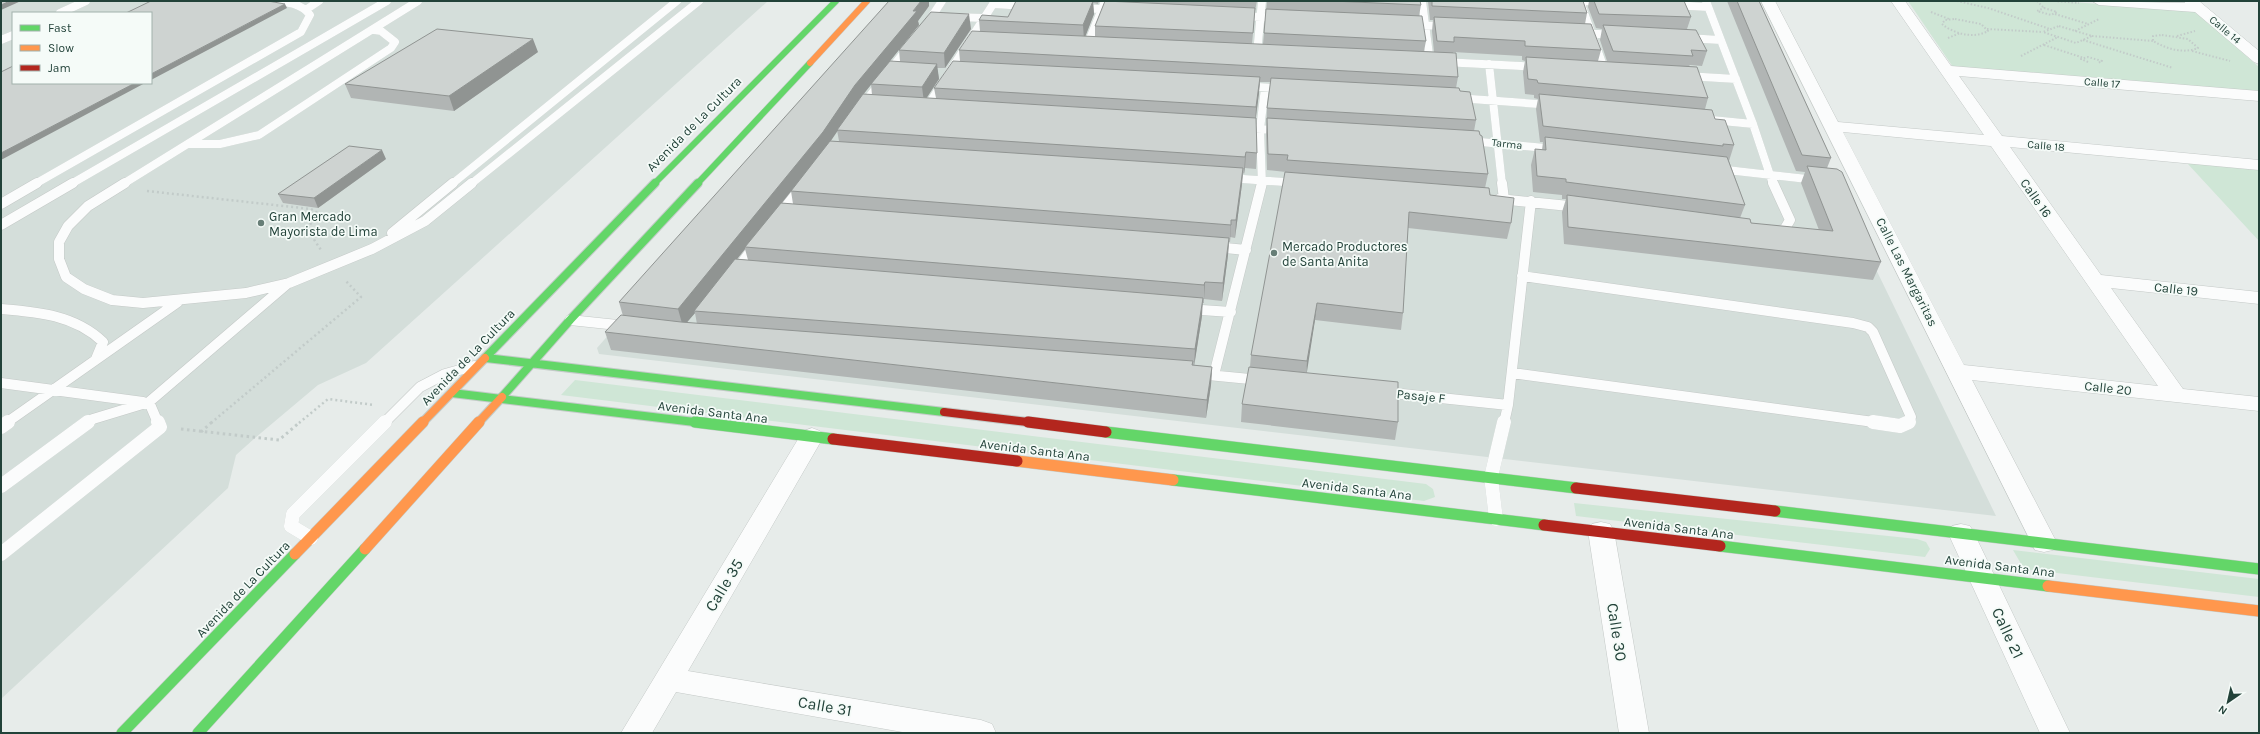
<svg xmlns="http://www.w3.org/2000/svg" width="2260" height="734" font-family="Karla,sans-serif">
<rect width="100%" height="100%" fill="#e7ecea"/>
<path fill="#d4deda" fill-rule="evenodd" d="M1 1H768L366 363 318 385 255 438 236 455 228 488 1 699ZM13 13H151V83H13Z
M902 1H1750L1833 181 1996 516 599 354 597 348Z"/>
<path fill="#cfe6d6" d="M1908 1H2058L2195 11 2259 67V95L1953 67Z
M2187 163 2259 166V241Z
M575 380 1426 484 1433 489 1435 497 1424 501 561 395Z
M1574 503 1917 539 1926 542 1930 549 1925 557 1576 516Z
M2013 550 2259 579V597L2024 569Z"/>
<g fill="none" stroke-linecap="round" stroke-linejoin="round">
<g stroke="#c4c9c7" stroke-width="8">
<path id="lane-far2" d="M1422 1 1430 62
M1582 1 1604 2
M1706 1 1753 124 1773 184
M993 4 1029 6
M1581 4 1605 71
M1671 5 1708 7
M1080 8 1117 10
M307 9 319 1
M60 13 86 1
M1240 16 1280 18
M955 17 984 18
M927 24 942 1
M1409 25 1446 26
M1581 33 1616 35
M1687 38 1720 40
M1 40 13 35
M1087 46 1105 1
M1257 53 1262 1
M1443 62 1539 67
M1489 64 1502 184
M1686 76 1736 79
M1245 86 1284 89
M1457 98 1552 105
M861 107 909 46
M927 107 995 1
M1712 120 1753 124
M1242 128 1281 130
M1470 141 1556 149
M189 144H220L259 135 391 48 395 42 381 31 374 30
M1718 169 1816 180
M1229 178 1298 183
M35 184 301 32 310 15C301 3 287 2 273 1
M71 184 387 1
M123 184 418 1
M452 184 677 1
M471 184 699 1
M1262 184 1260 129 1265 88"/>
</g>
<g stroke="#c4c9c7" stroke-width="11">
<path id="lane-far1" d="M125 183 88 206 68 226 59 242V259L66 277 84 289 112 300 143 303 246 293 289 283 372 249 425 221 472 183
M1502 183 1504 199
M1499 199 1579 207
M1 204 37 183
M779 215 801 188
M1 225 73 183
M1772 231 1784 230 1790 220 1773 183
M392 233 453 183
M1215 247 1246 250
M735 272 756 244
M1522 276 1853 323 1868 327 1873 332 1911 417 1909 423
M1 309C38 312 75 315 103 342L96 359
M1187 309 1231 312
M570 320 627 326
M1512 373 1881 423
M1198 374 1260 380
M1214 375 1262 183
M1 383 143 402
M1383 392 1508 405
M149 402 158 423
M6 423 178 302
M87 423 93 419 149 402 287 284
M384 423 420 387 445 374 474 366
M1504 423 1508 405 1531 201"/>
</g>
<g stroke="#c4c9c7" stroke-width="14">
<path id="lane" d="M1873 422 1900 426 1909 422
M1 427 8 422
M1 486 88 422
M1496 519 1491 477 1504 422
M311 538 291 526 293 514 385 422
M1 554 160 427 158 422"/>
</g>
<g stroke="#c4c9c7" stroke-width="1">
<path id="street" d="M1761 1H1775L1838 122 1984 135 1891 1H1905L1951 66 2259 91V101L1959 76 2002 136 2259 160V170L2010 147 2101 275 2259 292V304L2111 288 2183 389 2259 397V411L1972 380 2057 543 2053 550 2044 552 2035 550ZM1843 132 1991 146 2158 386 1964 365Z
M2092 1 2185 3 2184 1H2199L2259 51V64L2254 62 2195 12 2099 5Z
M812 428 820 431 824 436 688 671 981 720 992 724 996 733H908L676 692 652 733H621L800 436 804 431Z
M1601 522 1610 524 1614 531 1649 733H1619L1588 531 1592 524Z
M1961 524 1970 526 1974 533 2070 733H2040L1948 533 1952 526Z"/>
</g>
<g stroke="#c2cac7" stroke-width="7">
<path id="fast-far2" d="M654 184 836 1
M697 184 810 63"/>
</g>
<g stroke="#c2cac7" stroke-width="10">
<path id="fast-far1" d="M485 358 655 183
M486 358 944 412
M452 393 703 423
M502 397 570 320 698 183"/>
</g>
<g stroke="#c2cac7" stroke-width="12">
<path id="fast" d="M695 422 833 439
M1106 432 1576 488
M1173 480 1544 525
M1775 511 2259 569
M1720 546 2048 586
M122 733 295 554
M198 733 365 549"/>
</g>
<g stroke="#c2cac7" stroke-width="7">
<path id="slow-far2" d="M810 63 867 1"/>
</g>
<g stroke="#c2cac7" stroke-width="10">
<path id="slow-far1" d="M422 423 485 358
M478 423 502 397"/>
</g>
<g stroke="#c2cac7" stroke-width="12">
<path id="slow" d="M1017 461 1173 480
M365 549 479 422
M295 554 423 422
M2048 586 2259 611"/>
</g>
<g stroke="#c2cac7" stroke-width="10">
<path id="jam-far1" d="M944 412 1036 423"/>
</g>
<g stroke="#c2cac7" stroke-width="12">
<path id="jam" d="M1028 422 1106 432
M833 439 1017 461
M1576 488 1775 511
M1544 525 1720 546"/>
</g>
<path stroke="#c2cbc9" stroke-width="2" stroke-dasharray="1.5 2" stroke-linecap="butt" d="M1957 1 1988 8 2050 29
M2037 1 2044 8
M2054 1 2079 3
M2044 8 2057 12 2051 15 2037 11Z
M1931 12 1949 19
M2055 14 2088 24
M1955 19 1981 24 1988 31C1974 39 1954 34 1942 24L1945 20Z
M2059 26 2092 36 2076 43 2043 32Z
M1987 29 2043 32
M2075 31 2099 19
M2162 35 2188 39 2198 48C2183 54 2167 49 2153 41V36Z
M2092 36 2153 41
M2177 36 2195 31
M1948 38 1960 33
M2083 40 2173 68
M2044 45 2084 58
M2192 51 2230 61
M2021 56 2058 37
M2088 62 2081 59 2088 57 2102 61 2098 63"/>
<path stroke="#c2cbc9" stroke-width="2.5" stroke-dasharray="2 3" stroke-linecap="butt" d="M147 191 311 209 318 213 307 229 321 250
M211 423 361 297 345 280
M299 423 328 399 374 405"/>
<path stroke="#c2cbc9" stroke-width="3" stroke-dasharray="2.5 3.5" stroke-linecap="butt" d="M181 429 279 440 300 422
M201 432 212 422"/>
<use href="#lane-far2" stroke="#fbfcfc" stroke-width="8"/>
<use href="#lane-far1" stroke="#fbfcfc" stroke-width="10"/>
<use href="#lane" stroke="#fbfcfc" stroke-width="14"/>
<use href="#street" fill="#fbfcfc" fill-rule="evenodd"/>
<use href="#fast-far2" stroke="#63d668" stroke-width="6"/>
<use href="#fast-far1" stroke="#63d668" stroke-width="8"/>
<use href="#fast" stroke="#63d668" stroke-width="11"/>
<use href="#slow-far2" stroke="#ff974d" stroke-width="6"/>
<use href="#slow-far1" stroke="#ff974d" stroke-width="8"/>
<use href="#slow" stroke="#ff974d" stroke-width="11"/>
<use href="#jam-far1" stroke="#b3261e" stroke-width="8"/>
<use href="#jam" stroke="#b3261e" stroke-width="11"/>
</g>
<path fill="#b1b5b4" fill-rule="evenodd" d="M1016 1H1099L1098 4 1093 3 1094 14 1085 36 1095 37V26L1105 1H1257L1255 11 1252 44H1263L1267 1H1420L1421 5 1419 16 1426 41 1424 51 1434 52 1432 31 1433 20H1430L1428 1H1583L1587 13 1585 24 1601 50 1598 61H1607L1600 40 1602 29 1596 28 1588 7 1589 1H1684L1691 17 1687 29 1707 51 1702 66 1690 65 1689 66 1708 98 1705 109 1715 119 1734 145 1729 161 1745 205 1740 218 1751 223 1819 230 1801 183 1805 172 1796 171 1727 1H1759L1831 158 1827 168 1881 262 1873 280 1564 244 1562 212 1566 199H1562V195L1533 192 1531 165 1535 149 1542 150 1543 142H1540L1536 109 1538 99 1534 98V95L1525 94 1523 72 1525 61 1522 60V56L1453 52 1458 77 1456 88 1460 91 1476 120 1474 131 1488 174 1485 188 1511 223 1507 239 1408 228 1403 313 1401 330 1315 320 1306 372 1398 422 1395 440 1241 422 1242 404 1250 367 1251 355 1286 172 1267 170 1266 134 1267 108 1271 82H1260L1256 118 1257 153 1256 169 1245 168 1244 174 1243 173 1242 184 1235 238 1230 237V242H1229L1228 255 1222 301 1204 299V303H1202V316L1194 365 1212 367 1211 385 1206 418 611 350 605 332 623 316 619 302 929 6 918 21 919 25 888 63 900 61 899 50 971 29 945 68H937L939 79 926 98H936L934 88 960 61 959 50 980 31 979 20 1008 17ZM871 84 872 95 863 94ZM837 130 839 141H830ZM791 191 793 204 782 203ZM745 249 748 260 737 259ZM695 313 697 324 686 323Z
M538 52 454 111 351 98 345 84Z
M386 159 318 208 283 203 278 194Z"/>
<path fill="#909492" d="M10 1H21L1 10V5Z
M921 1H929V6L918 21 919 25 858 101 826 148 746 247H745V249L696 311H694L695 313 683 327 678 309 855 85Z
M1093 1 1094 14 1084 40 1083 25Z
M285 4 287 8 151 80V74Z
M969 14 971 29 945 68 944 53Z
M533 39 538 52 454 111 449 96Z
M937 64 939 79 924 102 922 87Z
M1260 77 1259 93 1255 123 1256 107Z
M135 83H145L1 160V153Z
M382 150 386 159 318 208 314 198Z
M1246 152 1245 168 1244 174 1245 157Z
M1243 168 1242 184 1235 238 1236 220Z
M1231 220 1230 237V242L1231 225Z
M1229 238 1228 255 1222 301 1223 283Z
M1205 282 1204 299V303V285Z
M1203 298 1202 316 1194 367 1195 349Z
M1317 303 1315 320 1306 378 1307 361Z
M1212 367 1211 385 1206 418 1207 400Z"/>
<path fill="#ced3d1" stroke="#909492" d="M1 1H10L1 5Z
M151 1H268L285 4 151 74V13H126Z
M889 1H921L913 11H917L855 85 823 132 678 309 619 302Z
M1016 1H1093L1083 25 979 20 982 15 1008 17Z
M1105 1 1255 8 1253 33 1095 26Z
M1332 1H1420L1421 5Z
M1432 1H1583L1587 13 1432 6Z
M1594 1H1684L1691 17 1599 14Z
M1737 1H1759L1831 158 1802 155Z
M1266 9 1422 16 1426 41 1264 33Z
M931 12 969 14 944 53 899 50Z
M1434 17 1591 24 1601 50 1525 46V41L1454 37V42L1437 41Z
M1603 25 1696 30 1707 51 1691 50 1693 56 1613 51Z
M437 29 533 39 449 96 345 84Z
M972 31 1456 53 1458 77 959 50Z
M1526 57 1697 67 1708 98 1538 83 1537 80 1528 79Z
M890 61 937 64 922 87 871 84Z
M953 61 1260 77 1256 107 934 88Z
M13 66V83H135L1 153V72Z
M1271 78 1459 88 1460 91 1470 92 1476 120 1267 108Z
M863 94 1256 118 1257 153 1246 152 1245 157 837 130Z
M1539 94 1712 110 1715 119 1725 120 1734 145 1723 144V146L1543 126Z
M1267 118 1479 131 1480 135 1482 136 1488 174 1287 160 1288 155 1268 154Z
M1545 137 1727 157 1745 205 1566 182V179L1537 176 1535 149 1546 150Z
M830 141 1243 168 1236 220H1231V225L791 191Z
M349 146 382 150 314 198 278 194Z
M1807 166 1837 169 1842 172 1881 262 1568 227 1567 195 1750 219 1751 223 1833 231Z
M1285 172 1489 188 1490 195 1514 198 1511 223 1409 212 1403 313 1317 303 1307 361 1251 355Z
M781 203 1229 238 1223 283 1205 282 1204 285 745 247Z
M735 259 1203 298 1195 349 694 311Z
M621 315 681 322 1193 361 1192 365 1212 367 1207 400 605 332Z
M1249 367 1398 382V422L1242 404Z"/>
<g fill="#677e77" stroke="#f5fbf8" stroke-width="1.5">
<circle cx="261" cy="223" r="4"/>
<circle cx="1274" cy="253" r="4"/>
</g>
<g text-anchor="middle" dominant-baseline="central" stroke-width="3.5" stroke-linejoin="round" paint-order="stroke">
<g font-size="11" fill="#224239" stroke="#f5fbf8">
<text transform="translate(2225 30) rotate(40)">Calle 14</text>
<text transform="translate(2102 83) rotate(5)">Calle 17</text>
<text transform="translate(1507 144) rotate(6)">Tarma</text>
<text transform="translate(2046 146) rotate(5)">Calle 18</text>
</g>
<g font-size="13" fill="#224239" stroke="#f5fbf8">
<text transform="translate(694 124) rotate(-45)">Avenida de La Cultura</text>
<text transform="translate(2036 198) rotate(55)">Calle 16</text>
<text transform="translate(1907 272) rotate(63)">Calle Las Margaritas</text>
<text transform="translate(2176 289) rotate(6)">Calle 19</text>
<text transform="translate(468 357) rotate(-46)">Avenida de La Cultura</text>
<text transform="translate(2108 388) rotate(6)">Calle 20</text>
<text transform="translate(1421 396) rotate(6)">Pasaje F</text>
<text transform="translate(713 412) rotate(7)">Avenida Santa Ana</text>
<text transform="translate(1035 450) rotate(7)">Avenida Santa Ana</text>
<text transform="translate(1357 489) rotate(7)">Avenida Santa Ana</text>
<text transform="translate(1679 528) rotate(7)">Avenida Santa Ana</text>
<text transform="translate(2000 566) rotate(7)">Avenida Santa Ana</text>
<text transform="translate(243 589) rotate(-46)">Avenida de La Cultura</text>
</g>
<g font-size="13" fill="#224239" stroke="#f5fbf8" text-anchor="start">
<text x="269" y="216">Gran Mercado<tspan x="269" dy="15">Mayorista de Lima</tspan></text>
<text x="1282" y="246">Mercado Productores<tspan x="1282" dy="15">de Santa Anita</tspan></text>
</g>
<g font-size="16" fill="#224239" stroke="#f5fbf8">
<text transform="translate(724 585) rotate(-59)">Calle 35</text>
<text transform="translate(1617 632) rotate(81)">Calle 30</text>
<text transform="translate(2008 633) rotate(65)">Calle 21</text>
<text transform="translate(825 706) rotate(10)">Calle 31</text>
</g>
</g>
<rect width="2260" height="734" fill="none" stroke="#224239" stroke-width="4"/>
<rect x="12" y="12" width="140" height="72" fill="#f5fbf8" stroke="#a1b1ac"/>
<rect x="20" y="25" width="20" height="6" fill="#63d668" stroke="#a1b1ac"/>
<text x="48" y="32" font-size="12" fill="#224239">Fast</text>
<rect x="20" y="45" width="20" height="6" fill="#ff974d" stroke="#a1b1ac"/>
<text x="48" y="52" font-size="12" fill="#224239">Slow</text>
<rect x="20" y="65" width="20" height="6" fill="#b3261e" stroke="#a1b1ac"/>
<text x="48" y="72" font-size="12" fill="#224239">Jam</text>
<g transform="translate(2228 702) rotate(214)" stroke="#f5fbf8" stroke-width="3" paint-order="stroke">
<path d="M0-3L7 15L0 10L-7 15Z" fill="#224239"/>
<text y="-6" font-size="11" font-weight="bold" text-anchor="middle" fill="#224239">N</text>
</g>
</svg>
